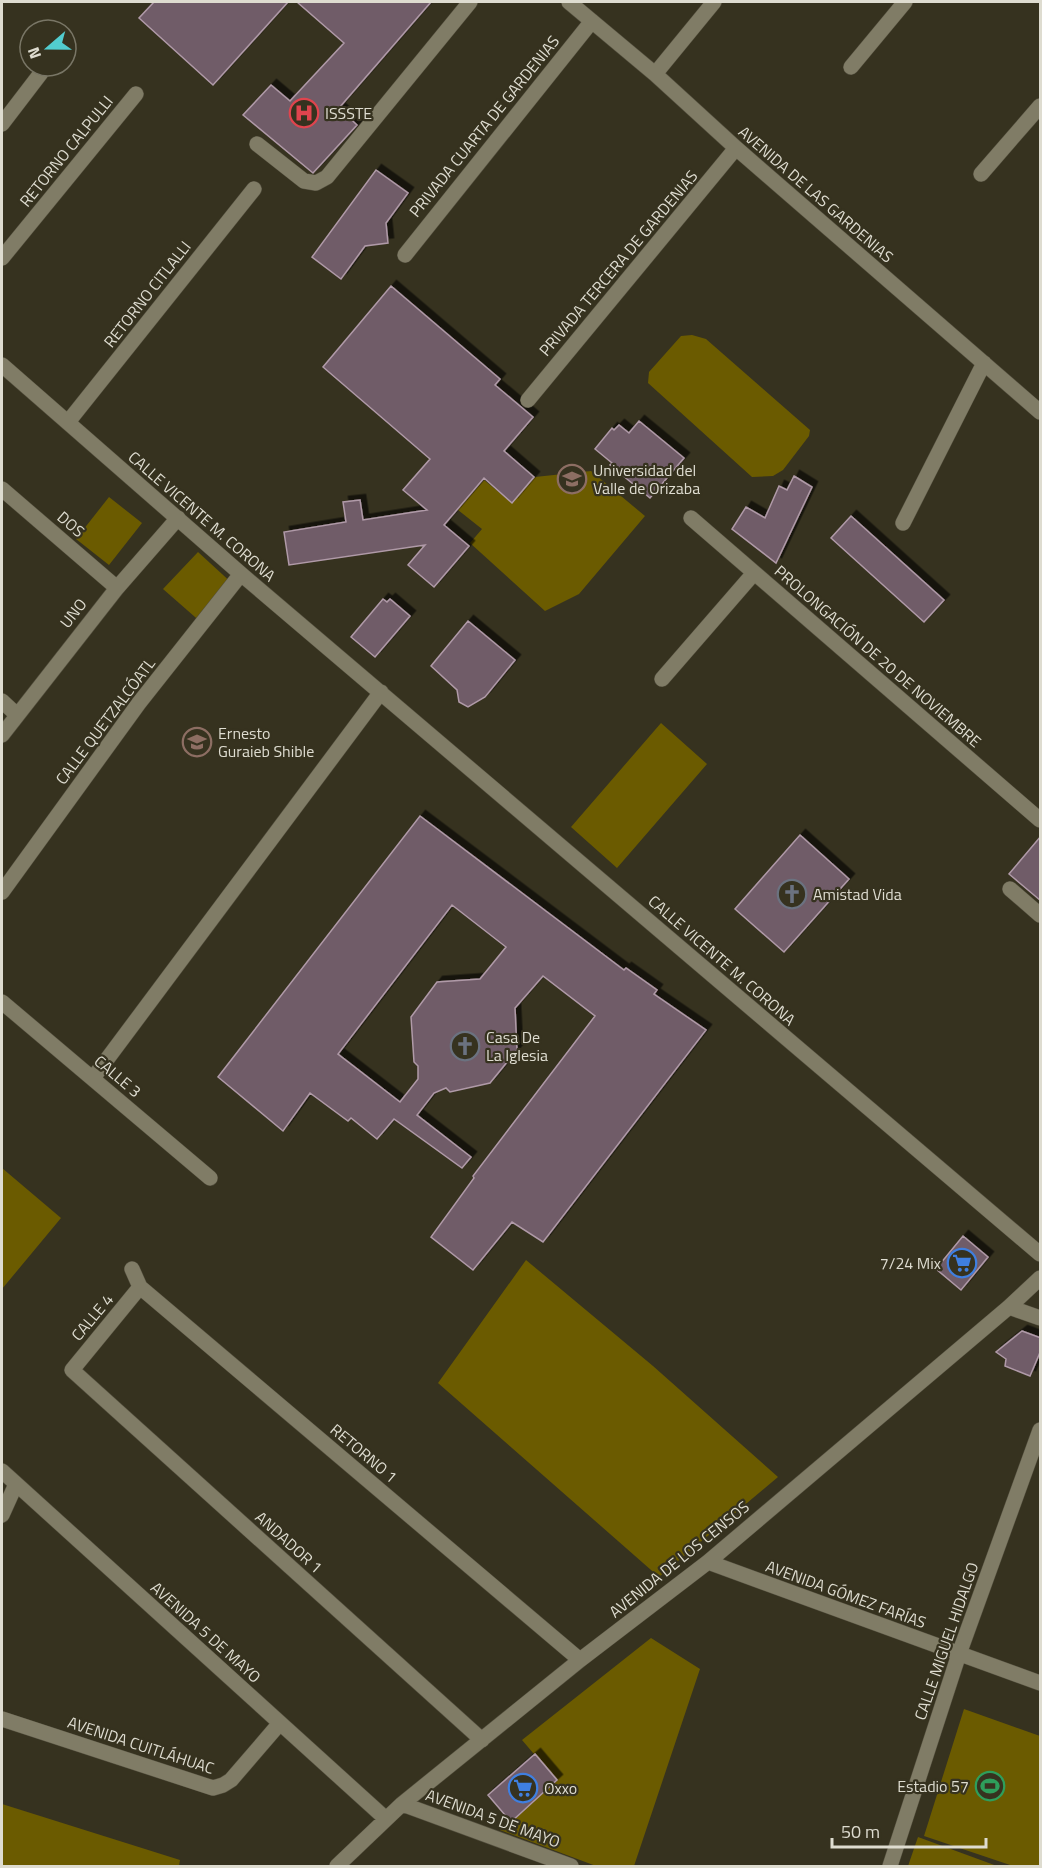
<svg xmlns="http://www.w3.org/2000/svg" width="1042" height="1868" font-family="'Titillium Web',sans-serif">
<defs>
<filter id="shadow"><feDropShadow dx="5.5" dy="-5.5" stdDeviation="0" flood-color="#0009"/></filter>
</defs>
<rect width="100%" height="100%" fill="#36321f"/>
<path fill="#6b5b00" d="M692 335 706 339 810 430 809 436 783 470 773 476 752 477 648 383 649 372 681 336Z
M591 471 645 516 579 594 545 611 470 543 482 529 458 510 484 480 512 503 535 477Z
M109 497 142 523 109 565 76 539Z
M198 552 234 585 203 624 163 589Z
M661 723 707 764 617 868 571 827Z
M2 1168 61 1218 2 1289Z
M526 1260 653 1366 778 1477 659 1577 438 1383Z
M651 1638 700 1669 634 1866H596L500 1830 557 1781 522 1740Z
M964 1709 1040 1736V1866H1013L924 1836Z
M2 1804 180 1860 179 1866H2Z
M918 1837 997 1866H908Z"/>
<path fill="#705c68" stroke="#b09aa8" stroke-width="1.5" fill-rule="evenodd" filter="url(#shadow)" d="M154 2H288L213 85 139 18Z
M297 2H431L339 108 357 125 313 173 243 115 271 85 290 101 344 43Z
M376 170 408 193 386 223 388 243 365 246 341 279 312 257Z
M391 286 500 379 495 385 533 417 504 451 534 477 512 503 484 478 444 525 469 546 434 587 408 565 425 545 289 565 284 532 346 522 343 502 360 500 363 520 427 510 403 490 430 459 323 367Z
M639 421 684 458 650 498 610 465 612 463 595 449 612 428 614 430 619 425 629 433Z
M794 476 812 487 776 563 732 529 746 507 765 518 779 486 787 490Z
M851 516 944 600 924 622 831 538Z
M383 599 387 602 390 599 410 616 375 657 351 637Z
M468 621 515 660 485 697 468 707 459 702 457 690 431 666Z
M420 816 624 970 626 968 657 990 654 994 706 1030 543 1242 512 1222 473 1270 431 1237 474 1178 473 1176 595 1016 543 976 515 1008 517 1050 490 1083 450 1092 446 1088 434 1093 417 1115 471 1157 462 1168 394 1119 377 1139 351 1118 348 1121 310 1093 283 1131 218 1077ZM452 905 506 947 480 979 437 982 411 1017 414 1062 418 1066V1079L400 1102 338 1054Z
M800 835 849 879 784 952 735 909Z
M1041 836V901L1009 874Z
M963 1236 988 1257 961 1290 936 1269Z
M1022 1331 1041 1338V1350L1030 1376 1005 1366 1006 1359 996 1352Z
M535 1754 557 1780 511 1822 488 1795Z"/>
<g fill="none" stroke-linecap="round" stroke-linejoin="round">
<g stroke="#54503f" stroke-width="16">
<path id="minor" d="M569 2 655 74 736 148 1040 412
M851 67 905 2
M655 74 714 2
M2 124 41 73
M257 144 304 181 316 183 327 177 470 2
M981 174 1040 106
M405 255 592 21
M2 258 136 94
M2 365 241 574 1040 1254
M528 400 736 148
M68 422 254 189
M2 489 117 588
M691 518 1040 820
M903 523 984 363
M662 679 754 573
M2 701 17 715
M2 735 117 588 178 518
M1010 889 1040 915
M2 892 139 703 241 574
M2 1002 210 1178
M93 1078 381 692
M132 1269 140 1287 580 1660
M140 1287 72 1370 482 1740
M1009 1307 1040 1318
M2 1471 386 1819
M2 1515 16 1484
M708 1562 1040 1683
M2 1719 213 1788 223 1785 231 1780 280 1723
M402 1804 571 1866
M337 1866 402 1804 580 1660 708 1562 1009 1307 1040 1278
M890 1866 959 1654 1040 1430"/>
</g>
<use href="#minor" stroke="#807c66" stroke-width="15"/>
</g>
<defs>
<g id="hospital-ring" transform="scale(1.5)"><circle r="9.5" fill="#36321f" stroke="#e0444e" stroke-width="1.5"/><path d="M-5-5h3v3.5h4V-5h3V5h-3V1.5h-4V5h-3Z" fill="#e0444e"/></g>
<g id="school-ring" transform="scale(1.5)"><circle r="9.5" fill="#36321f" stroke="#8d6e63" stroke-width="1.5"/><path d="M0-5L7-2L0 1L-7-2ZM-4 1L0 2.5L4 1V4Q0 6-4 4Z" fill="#8d6e63"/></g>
<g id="church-ring" transform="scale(1.5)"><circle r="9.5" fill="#36321f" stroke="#6b7280" stroke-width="1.5"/><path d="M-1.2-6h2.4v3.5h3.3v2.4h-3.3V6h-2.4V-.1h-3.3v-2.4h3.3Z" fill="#6b7280"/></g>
<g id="supermarket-ring" transform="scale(1.5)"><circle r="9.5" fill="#36321f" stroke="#3f7fe0" stroke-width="1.5"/><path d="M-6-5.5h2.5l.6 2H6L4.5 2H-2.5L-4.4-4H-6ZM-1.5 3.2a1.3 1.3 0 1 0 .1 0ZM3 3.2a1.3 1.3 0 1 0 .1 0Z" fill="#3f7fe0"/></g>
<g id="stadium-ring" transform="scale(1.5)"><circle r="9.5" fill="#36321f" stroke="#2e9e5b" stroke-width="1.5"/><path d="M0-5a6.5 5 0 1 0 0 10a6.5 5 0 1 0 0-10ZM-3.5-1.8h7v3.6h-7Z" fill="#2e9e5b"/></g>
</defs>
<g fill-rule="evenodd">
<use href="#hospital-ring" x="304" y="113"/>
<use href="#school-ring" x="572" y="479"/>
<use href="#school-ring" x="197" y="742"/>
<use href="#church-ring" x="792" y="894"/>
<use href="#church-ring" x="465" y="1046"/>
<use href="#supermarket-ring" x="962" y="1263"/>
<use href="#stadium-ring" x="990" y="1786"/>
<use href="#supermarket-ring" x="523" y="1788"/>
</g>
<g text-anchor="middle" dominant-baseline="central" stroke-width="4.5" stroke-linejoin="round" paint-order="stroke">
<g font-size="16" fill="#dedcd0" stroke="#36321f" text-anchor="start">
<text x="325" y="113">ISSSTE</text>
<text x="593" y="470">Universidad del<tspan x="593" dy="18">Valle de Orizaba</tspan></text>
<text x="218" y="733">Ernesto<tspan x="218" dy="18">Guraieb Shible</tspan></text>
<text x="813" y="894">Amistad Vida</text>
<text x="486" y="1037">Casa De<tspan x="486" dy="18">La Iglesia</tspan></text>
<text x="941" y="1263" text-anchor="end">7/24 Mix</text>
<text x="969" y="1786" text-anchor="end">Estadio 57</text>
<text x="544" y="1788">Oxxo</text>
</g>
<g font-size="16" fill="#dedcd0" stroke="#36321f">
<text transform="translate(484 126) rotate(-51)">PRIVADA CUARTA DE GARDENIAS</text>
<text transform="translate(66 151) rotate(-51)">RETORNO CALPULLI</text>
<text transform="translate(816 194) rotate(41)">AVENIDA DE LAS GARDENIAS</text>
<text transform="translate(618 263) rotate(-50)">PRIVADA TERCERA DE GARDENIAS</text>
<text transform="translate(147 294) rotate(-52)">RETORNO CITLALLI</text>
<text transform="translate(202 516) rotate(41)">CALLE VICENTE M. CORONA</text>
<text transform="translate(71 524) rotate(41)">DOS</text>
<text transform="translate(73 613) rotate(-52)">UNO</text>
<text transform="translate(878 656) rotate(41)">PROLONGACIÓN DE 20 DE NOVIEMBRE</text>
<text transform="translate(105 721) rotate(-53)">CALLE QUETZALCÓATL</text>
<text transform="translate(722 960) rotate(41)">CALLE VICENTE M. CORONA</text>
<text transform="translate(118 1076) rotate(40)">CALLE 3</text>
<text transform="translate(92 1317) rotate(-50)">CALLE 4</text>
<text transform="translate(364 1453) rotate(40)">RETORNO 1</text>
<text transform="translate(289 1542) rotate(42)">ANDADOR 1</text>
<text transform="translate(679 1559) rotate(-39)">AVENIDA DE LOS CENSOS</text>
<text transform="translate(846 1594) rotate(20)">AVENIDA GÓMEZ FARÍAS</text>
<text transform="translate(206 1632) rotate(42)">AVENIDA 5 DE MAYO</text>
<text transform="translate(946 1641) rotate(-71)">CALLE MIGUEL HIDALGO</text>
<text transform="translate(141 1745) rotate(18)">AVENIDA CUITLÁHUAC</text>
<text transform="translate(493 1818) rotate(20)">AVENIDA 5 DE MAYO</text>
</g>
</g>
<rect width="1042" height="1868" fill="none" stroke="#dedcd0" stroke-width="6"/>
<g transform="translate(48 48) rotate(250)"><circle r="28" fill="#36321f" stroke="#797666" stroke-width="1.5"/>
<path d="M0-4.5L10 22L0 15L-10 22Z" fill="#52cdcf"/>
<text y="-9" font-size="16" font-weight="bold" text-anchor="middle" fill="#dedcd0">N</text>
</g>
<path d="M832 1838v9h154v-9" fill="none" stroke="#dedcd0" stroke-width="3"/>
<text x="841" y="1838" font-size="18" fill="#dedcd0" stroke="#36321f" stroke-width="4.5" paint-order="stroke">50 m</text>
</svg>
